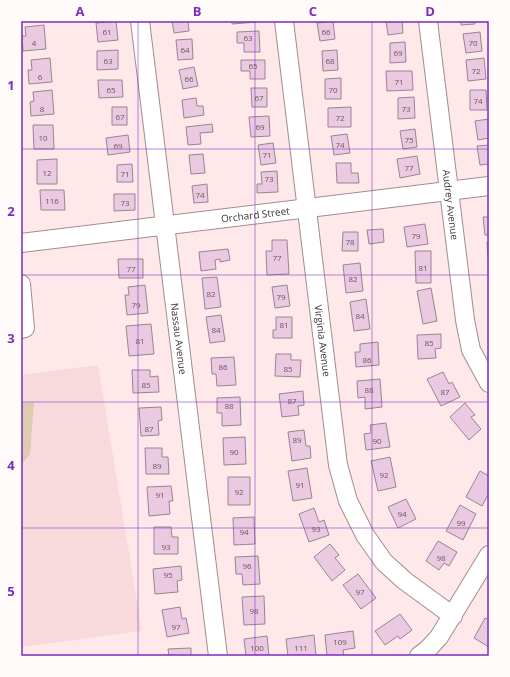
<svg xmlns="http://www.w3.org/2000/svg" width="510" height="677" font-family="'Open Sans',sans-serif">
<rect width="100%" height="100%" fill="#ffe8ea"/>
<path fill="#f8dadd" d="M98 365 142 631 21 647V375Z"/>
<path fill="#ddccb0" d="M21 402 34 403 30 454 21 465Z"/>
<path fill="#eac9e1" stroke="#968691" d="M116 21 118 40 98 42 96 23Z
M172 21H188L189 31 174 33Z
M232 21H257V22L232 24Z
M333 21 335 39 320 41 317 23Z
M386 21H402L403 33 388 35Z
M461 21H475V24L461 25Z
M44 25 46 49 23 51 22 36H26L25 27Z
M259 31 260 52H244V43H237V32Z
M480 32 482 51 466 53 463 34Z
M192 39 193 59 178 60 176 40Z
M405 42 406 62 390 63V43Z
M118 50V69L97 70V51Z
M337 50 338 70 323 71 322 51Z
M50 58 52 82 29 84 28 70H32L31 60Z
M484 58 486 79 468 81 466 60Z
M241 60H265V79H250V71H241Z
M194 67 198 86 183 89 179 70Z
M386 71H412L413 90 387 91Z
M341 78V99H325V79Z
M98 80H122L123 97 99 98Z
M251 88H267V107H252Z
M52 90 54 114 31 116 30 102 34 101 33 92Z
M470 90H486L487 110H470Z
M414 97 415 118 398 119V98Z
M196 98 197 106H203L204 115 184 118 182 100Z
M112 107H127V125H112Z
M351 107V127H328V108Z
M269 116 270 136 251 137 249 117Z
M489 119V138L478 140 475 121Z
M212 124 213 132 200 133 201 144 188 145 186 127Z
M33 125H53L54 149H34Z
M415 129 417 147 403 149 400 131Z
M347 134 350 153 334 155 331 136Z
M128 135 130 152 108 155 106 138Z
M273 143 276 163 261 165 258 145Z
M489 145V164L480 165 477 146Z
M203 154 205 173 191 174 189 155Z
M417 156 420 174 400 178 397 159Z
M57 159V184H37V160Z
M336 163H351V173H358L359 183H337Z
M132 164 133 182H117V165Z
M277 171 278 192 257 193V184H262L261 172Z
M207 184 208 202 194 203 192 186Z
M40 190H64L65 210H41Z
M114 194H135V210L114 211Z
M483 217H489V235H485Z
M425 224 428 244 407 247 404 227Z
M383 229 384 242 369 244 367 230Z
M343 232H358V251H342Z
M272 240H287L289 274 267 275 266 251H272Z
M487 242H489V269Z
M228 249 230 260 220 262V259L215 260 216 269 201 271 199 252Z
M415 251H431V283H416Z
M118 259H143V278H119Z
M360 263 363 291 346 293 343 265Z
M217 277 221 307 205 309 202 278Z
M145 285 148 313 127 315 125 295H129L128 287Z
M287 285 290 306 275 308 272 287Z
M431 288 437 321 423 324 417 291Z
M366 299 370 329 354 331 350 302Z
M221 315 225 341 210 343 206 317Z
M276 317H292V338H273V330H276Z
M151 324 154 354 129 356 126 326Z
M441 334V348L435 349 436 358 418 359 417 335Z
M378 342 379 365 356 367 355 352H360V344Z
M276 354H291V360H301L300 377 275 376Z
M234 357 236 385 217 386 216 374H212L211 358Z
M132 370H150V377L158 376 159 392 133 393Z
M443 372 449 384 452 382 460 397 441 406 427 379Z
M380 379 382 407 365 409V397L358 398 357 381Z
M303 391 304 405 298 406 299 415 282 417 279 394Z
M240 397 241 425 222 426V413H217V398Z
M465 403 475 415 471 417 481 429 469 440 450 417Z
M161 407 162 420 158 421 159 435 141 436 139 408Z
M386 423 390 447 366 450 364 434 371 433 370 425Z
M304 430 306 446H310L311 458 292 461 288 432Z
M245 437 246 464 224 465 223 438Z
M145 448H162V457H168L169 474H146Z
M390 457 396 487 378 491 371 461Z
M307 468 312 498 293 501 288 471Z
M480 471 489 476V493L482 506 466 497Z
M228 477H250V505H228Z
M171 486 173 501H169L170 514 149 516 147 487Z
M406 499 416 519 398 528 388 507Z
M460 505 476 514 463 540 446 531Z
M314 508 319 522 324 520 329 535 309 542 299 514Z
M254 517 255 544 234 545 233 518Z
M154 527H171L172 537H178V554H154Z
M438 541 457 552 449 566 444 563 439 570 426 561Z
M330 544 339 555 335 558 345 570 332 581 314 557Z
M258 556 260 584 243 585 242 574H236L235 557Z
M181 566 182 580 177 581 178 592 155 594 153 569Z
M358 574 376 598 361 609 343 585Z
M264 596 265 624 244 625 242 597Z
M180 607 182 619 186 618 189 633 167 637 162 610Z
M400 614 412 630 400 639 398 636 385 645 375 631Z
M485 618 489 620V647L474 638Z
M353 631 355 648 343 650 344 656H327L325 635Z
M314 635 316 656H300V655L288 656 286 639Z
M267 636 269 656H246L244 639Z
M191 648V656H169L168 649Z"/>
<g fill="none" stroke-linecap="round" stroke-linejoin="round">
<g stroke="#a18d8f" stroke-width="20">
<g id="minor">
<path id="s1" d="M140 21 218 656"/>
<path id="s2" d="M284 21 338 465 348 501 365 535 384 562 405 581 453 616"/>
<path id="s3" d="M428 21 465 320 471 350 489 383"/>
<path id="s4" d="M21 243 489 186"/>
<path d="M21 284 25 328 21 329"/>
<path d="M419 656 428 649 439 637 489 555"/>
</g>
</g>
<use href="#minor" stroke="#fff" stroke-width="18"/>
</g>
<path fill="none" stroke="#7b2cbf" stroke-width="1" stroke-opacity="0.55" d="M138 21V656M255 21V656M372 21V656M21 149H489M21 275H489M21 402H489M21 528H489"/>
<g text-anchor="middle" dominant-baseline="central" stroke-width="3" stroke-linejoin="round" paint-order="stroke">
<g font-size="8" fill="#67585f">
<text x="107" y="31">61</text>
<text x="326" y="31">66</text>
<text x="248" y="37">63</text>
<text x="34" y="42">4</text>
<text x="473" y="42">70</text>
<text x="185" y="49">64</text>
<text x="398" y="52">69</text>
<text x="108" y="60">63</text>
<text x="330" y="60">68</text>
<text x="253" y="65">65</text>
<text x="476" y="70">72</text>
<text x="40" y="76">6</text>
<text x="189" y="78">66</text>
<text x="399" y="81">71</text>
<text x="111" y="89">65</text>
<text x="333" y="89">70</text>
<text x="259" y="97">67</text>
<text x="478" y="100">74</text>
<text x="42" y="108">8</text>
<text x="406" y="108">73</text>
<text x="120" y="116">67</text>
<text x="340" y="117">72</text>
<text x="260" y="126">69</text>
<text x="43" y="137">10</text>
<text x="409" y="139">75</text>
<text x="340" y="144">74</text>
<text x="118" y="145">69</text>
<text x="267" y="154">71</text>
<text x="409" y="167">77</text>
<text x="47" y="172">12</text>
<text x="125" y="173">71</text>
<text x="269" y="178">73</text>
<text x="200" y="194">74</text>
<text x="52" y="200">116</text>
<text x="125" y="202">73</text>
<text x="416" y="235">79</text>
<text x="350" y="241">78</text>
<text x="277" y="257">77</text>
<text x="423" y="267">81</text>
<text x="131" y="268">77</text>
<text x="353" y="278">82</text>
<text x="211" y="293">82</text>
<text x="281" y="296">79</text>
<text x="136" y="304">79</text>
<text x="360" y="315">84</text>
<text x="284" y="324">81</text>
<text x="216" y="329">84</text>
<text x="140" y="340">81</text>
<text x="429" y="342">85</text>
<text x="367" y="359">86</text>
<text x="223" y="366">86</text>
<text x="288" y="368">85</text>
<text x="146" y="384">85</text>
<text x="369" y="389">88</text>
<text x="445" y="391">87</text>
<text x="292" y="400">87</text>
<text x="229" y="405">88</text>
<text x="149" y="428">87</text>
<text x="297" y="439">89</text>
<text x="377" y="440">90</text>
<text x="234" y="451">90</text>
<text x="157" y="465">89</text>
<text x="384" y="474">92</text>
<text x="300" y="484">91</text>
<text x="239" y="491">92</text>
<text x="160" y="494">91</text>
<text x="402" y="513">94</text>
<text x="461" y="522">99</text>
<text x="316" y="528">93</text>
<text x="244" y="531">94</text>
<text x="166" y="546">93</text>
<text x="441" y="557">98</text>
<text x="247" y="565">96</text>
<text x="168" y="574">95</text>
<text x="360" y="591">97</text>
<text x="254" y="610">98</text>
<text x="176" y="626">97</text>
<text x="340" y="641">109</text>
<text x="257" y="647">100</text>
<text x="301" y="647">111</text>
</g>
<g font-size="10" fill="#3b3334" stroke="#fffbfb">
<text stroke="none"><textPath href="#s3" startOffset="185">Audrey Avenue</textPath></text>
<text stroke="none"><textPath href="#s4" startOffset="236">Orchard Street</textPath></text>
<text stroke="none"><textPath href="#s1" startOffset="320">Nassau Avenue</textPath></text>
<text stroke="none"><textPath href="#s2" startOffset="322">Virginia Avenue</textPath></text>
</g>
</g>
<rect width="510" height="677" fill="none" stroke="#fffbfb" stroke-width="44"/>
<rect x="22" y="22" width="466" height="633" fill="none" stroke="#7b2cbf" stroke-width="1.5"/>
<g font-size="13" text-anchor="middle" font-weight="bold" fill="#7b2cbf">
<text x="80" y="16">A</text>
<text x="197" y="16">B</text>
<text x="313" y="16">C</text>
<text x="430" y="16">D</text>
<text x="11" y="90">1</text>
<text x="11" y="216">2</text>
<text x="11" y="343">3</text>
<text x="11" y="470">4</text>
<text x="11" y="596">5</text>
</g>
</svg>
